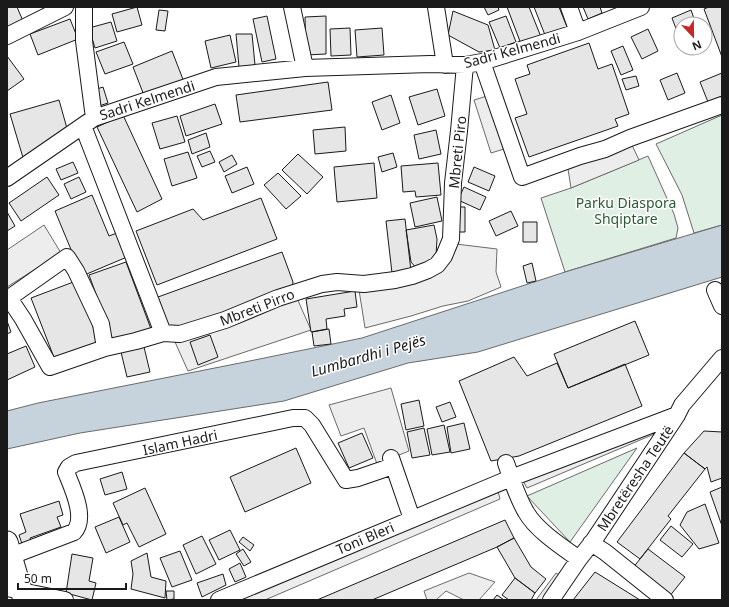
<svg xmlns="http://www.w3.org/2000/svg" width="729" height="607" font-family="'Noto Sans',sans-serif">
<rect width="100%" height="100%" fill="#fff"/>
<path fill="#e0efe3" stroke="#6a6a6a" d="M722 115V225L694 233 682 195 656 144Z
M648 156 674 214 678 228 676 238 565 272 541 198 571 188Z
M637 448 570 542 527 496Z"/>
<path fill="#ededed" stroke="#6a6a6a" d="M487 96 504 149 491 153 474 100Z
M632 145 639 160 571 188 568 169Z
M44 225 61 253 7 287V250Z
M456 244 497 249 496 272 501 287 468 301 443 306 411 316 365 328 359 290 383 286Z
M296 296 311 330 188 371 175 342Z
M391 388 409 451 377 464 364 428 341 436 329 405Z
M658 426 659 432 527 488 522 479Z
M498 491 500 499 265 600H234Z
M469 573 495 582 479 600H464L446 591 436 600H427L424 591Z
M556 573 564 578 548 600H536Z"/>
<path fill="#c6d2dc" stroke="#6a6a6a" d="M722 225V277L478 352 408 363 284 401 80 433 7 449V411L38 403 240 363 362 338 565 272Z"/>
<path fill="#e6e6e6" stroke="#1a1a1a" d="M7 7H17L23 21 7 27Z
M137 7 142 25 117 32 112 14Z
M484 7H498L499 10 488 15Z
M507 7H529L541 37 521 44Z
M534 7H559L567 27 545 35Z
M583 7H600L602 13 588 19Z
M709 7H722V57L704 9Z
M159 10 168 11 165 31 156 30Z
M691 10 696 24H681V42L672 18Z
M453 11 488 25 495 50 479 52 448 35Z
M267 16 276 59 262 62 253 19Z
M326 16V54L306 55 305 17Z
M506 16 516 42 500 48 489 22Z
M70 19 78 39 38 55 30 34Z
M111 22 117 41 95 48 89 28Z
M350 28 351 55 331 56 330 29Z
M382 28 384 55 357 57 355 30Z
M648 29 658 51 642 59 631 37Z
M236 34H252L255 65 239 67Z
M230 35 236 62 211 68 205 41Z
M124 42 133 64 105 74 96 52Z
M589 43 598 69 612 64 629 114 615 119 618 126 529 157 515 118 527 114 515 79 530 74 527 65Z
M623 46 633 70 621 75 611 51Z
M172 51 184 82 145 98 133 67Z
M7 56 24 79 7 91Z
M677 73 685 93 668 100 660 80Z
M722 73V96L708 102 700 82Z
M636 76 639 86 626 90 622 79Z
M328 82 332 110 240 122 236 95Z
M103 87 108 103 99 106 94 90Z
M437 89 445 116 418 125 409 97Z
M391 95 400 123 382 130 372 102Z
M59 100 68 132 24 161 10 114Z
M215 104 222 124 186 136 180 116Z
M123 115 162 199 137 212 97 127Z
M177 116 185 142 160 149 152 123Z
M345 127 346 151 315 154 313 130Z
M436 130 441 154 419 159 414 135Z
M206 133 210 147 192 154 188 140Z
M210 151 215 162 202 167 197 156Z
M188 152 197 178 172 186 164 159Z
M393 153 397 167 382 172 378 157Z
M298 154 323 177 307 194 282 170Z
M232 155 237 164 224 172 219 162Z
M73 162 78 173 61 180 56 169Z
M374 163 377 198 337 202 334 167Z
M438 163 441 195 416 197 415 191 403 192 401 166Z
M247 167 254 184 232 193 225 176Z
M474 167 495 176 489 191 468 182Z
M278 173 301 196 286 209 264 185Z
M47 177 59 195 21 221 9 203Z
M79 177 86 192 71 199 64 184Z
M464 187 486 197 480 210 458 200Z
M92 195 109 236 117 233 127 257 82 276 55 211Z
M437 197 442 221 415 227 410 203Z
M261 198 277 239 157 285 136 231 193 209 203 220Z
M454 207H465V232H454Z
M511 211 518 226 496 236 489 221Z
M7 212 15 226 7 231Z
M405 219 411 271 392 273 386 221Z
M523 222H537V242H523Z
M434 225 437 239 436 256 417 269 411 262 406 230Z
M282 252 293 282 292 290 186 326 169 327 158 297Z
M126 262 151 329 114 343 89 275Z
M532 263 536 281 527 283 523 266Z
M76 281 99 343 55 360 31 298Z
M355 291 357 307 344 309 345 316 326 319 327 329 311 332 306 299Z
M7 321 11 332 7 334Z
M635 321 649 355 568 388 554 354Z
M329 329 331 344 314 346 312 332Z
M210 335 218 357 198 365 190 342Z
M26 346 35 367 7 380V354Z
M144 347 150 372 127 377 121 352Z
M514 357 527 376 557 363 568 388 625 364 642 406 519 456 491 461 459 381Z
M419 400 424 426 406 430 401 404Z
M450 402 456 417 442 422 436 407Z
M464 423 470 449 451 453 447 427Z
M444 425 450 452 432 455 427 429Z
M424 428 430 455 412 458 407 432Z
M704 431 722 432V478L711 482 707 467 705 469 684 453Z
M362 433 373 458 349 468 338 443Z
M296 448 311 483 245 512 230 477Z
M684 453 705 469 668 516 671 519 640 559 617 542Z
M122 472 127 489 105 495 100 479Z
M722 487V526L710 492Z
M145 488 166 534 139 547 127 523 123 525 113 503Z
M59 501 63 515 57 517 61 527 30 538 32 545 23 547 19 535 26 532 20 514Z
M705 504 719 543 699 549 680 525 687 512Z
M119 517 130 542 106 553 95 527Z
M505 520 514 538 497 547 372 600H317Z
M671 526 693 544 682 557 660 540Z
M230 530 240 550 219 560 209 540Z
M202 536 216 564 196 574 183 545Z
M243 537 254 545 250 551 239 542Z
M514 538 531 567 546 579 535 593 515 578 497 547Z
M243 549 251 562 244 566 236 554Z
M648 549 685 577 669 597 632 569Z
M180 551 192 580 172 587 160 558Z
M147 553 151 577 166 581 165 598 131 589 133 574 131 561Z
M72 554 93 558 89 581 96 583 92 600 66 593Z
M240 563 246 577 235 582 229 569Z
M595 572 640 600H573Z
M223 574 226 585 202 597 197 583Z
M515 578 535 593 531 600H509L502 595Z
M166 591H174V599L167 600Z
M497 595 504 600H493Z"/>
<g fill="none" stroke-linecap="round" stroke-linejoin="round">
<g stroke="#1a1a1a" stroke-width="18">
<path id="minor" d="M84 7V41L94 118
M292 7 305 68
M436 7 445 65
M569 7 578 32
M7 36 65 7
M482 62 522 177 580 156 605 149 630 138 722 105
M83 126 163 333
M7 178 94 118 216 77 305 68 430 64 465 65 482 62 578 32 641 7
M715 290 722 306
M105 348 101 324 76 271 67 257 9 298 23 319 50 367 105 348 136 341 163 333 180 334 225 320 278 298 322 284 337 282 364 284 395 280 412 276 428 270 437 265 444 256 451 239 453 183 459 131 465 65
M391 458 412 519
M506 463C512 480 517 497 526 512 536 530 562 547 579 559
M591 543 605 552 665 600
M11 556 74 532C87 518 72 487 66 472L69 467 76 463 293 418H305L312 425 346 480 358 478 393 466
M7 588 65 600
M219 600 511 478 677 415
M551 600 579 559 594 540 677 415 682 405 722 358"/>
</g>
<g stroke="#1a1a1a" stroke-width="23">
<path id="major" d="M7 542 24 600"/>
</g>
<use href="#minor" stroke="#fff" stroke-width="16"/>
<use href="#major" stroke="#fff" stroke-width="21"/>
</g>
<g text-anchor="middle" dominant-baseline="central" stroke-width="3" stroke-linejoin="round" paint-order="stroke">
<g font-size="14" fill="#1a1a1a" stroke="#fff">
<text transform="translate(512 50) rotate(-15)">Sadri Kelmendi</text>
<text transform="translate(147 100) rotate(-18)">Sadri Kelmendi</text>
<text transform="translate(457 152) rotate(-84)">Mbreti Piro</text>
<text transform="translate(257 307) rotate(-21)">Mbreti Pirro</text>
<text transform="translate(180 442) rotate(-12)">Islam Hadri</text>
<text transform="translate(635 478) rotate(-56)">Mbretëresha Teutë</text>
<text transform="translate(365 538) rotate(-23)">Toni Bleri</text>
</g>
<g font-size="14" fill="#2b5a34" stroke="#fff">
<text x="626" y="202">Parku Diaspora<tspan x="626" dy="16">Shqiptare</tspan></text>
</g>
<g font-size="15" font-style="italic" fill="#1a1a1a" stroke="#fff">
<text transform="translate(368 355) rotate(-16)">Lumbardhi i Pejës</text>
</g>
</g>
<rect width="729" height="607" fill="none" stroke="#1a1a1a" stroke-width="16"/>
<g transform="translate(693 36) rotate(158)"><circle r="19" fill="#ffffff" stroke="#a3a3a3"/>
<path d="M0-3L7 15L0 10L-7 15Z" fill="#c62828"/>
<text y="-6" font-size="11" font-weight="bold" text-anchor="middle" fill="#1a1a1a">N</text>
</g>
<path d="M18 583v6h108v-6" fill="none" stroke="#1a1a1a" stroke-width="2"/>
<text x="24" y="583" font-size="12" fill="#1a1a1a" stroke="#ffffff" stroke-width="3" paint-order="stroke">50 m</text>
</svg>
